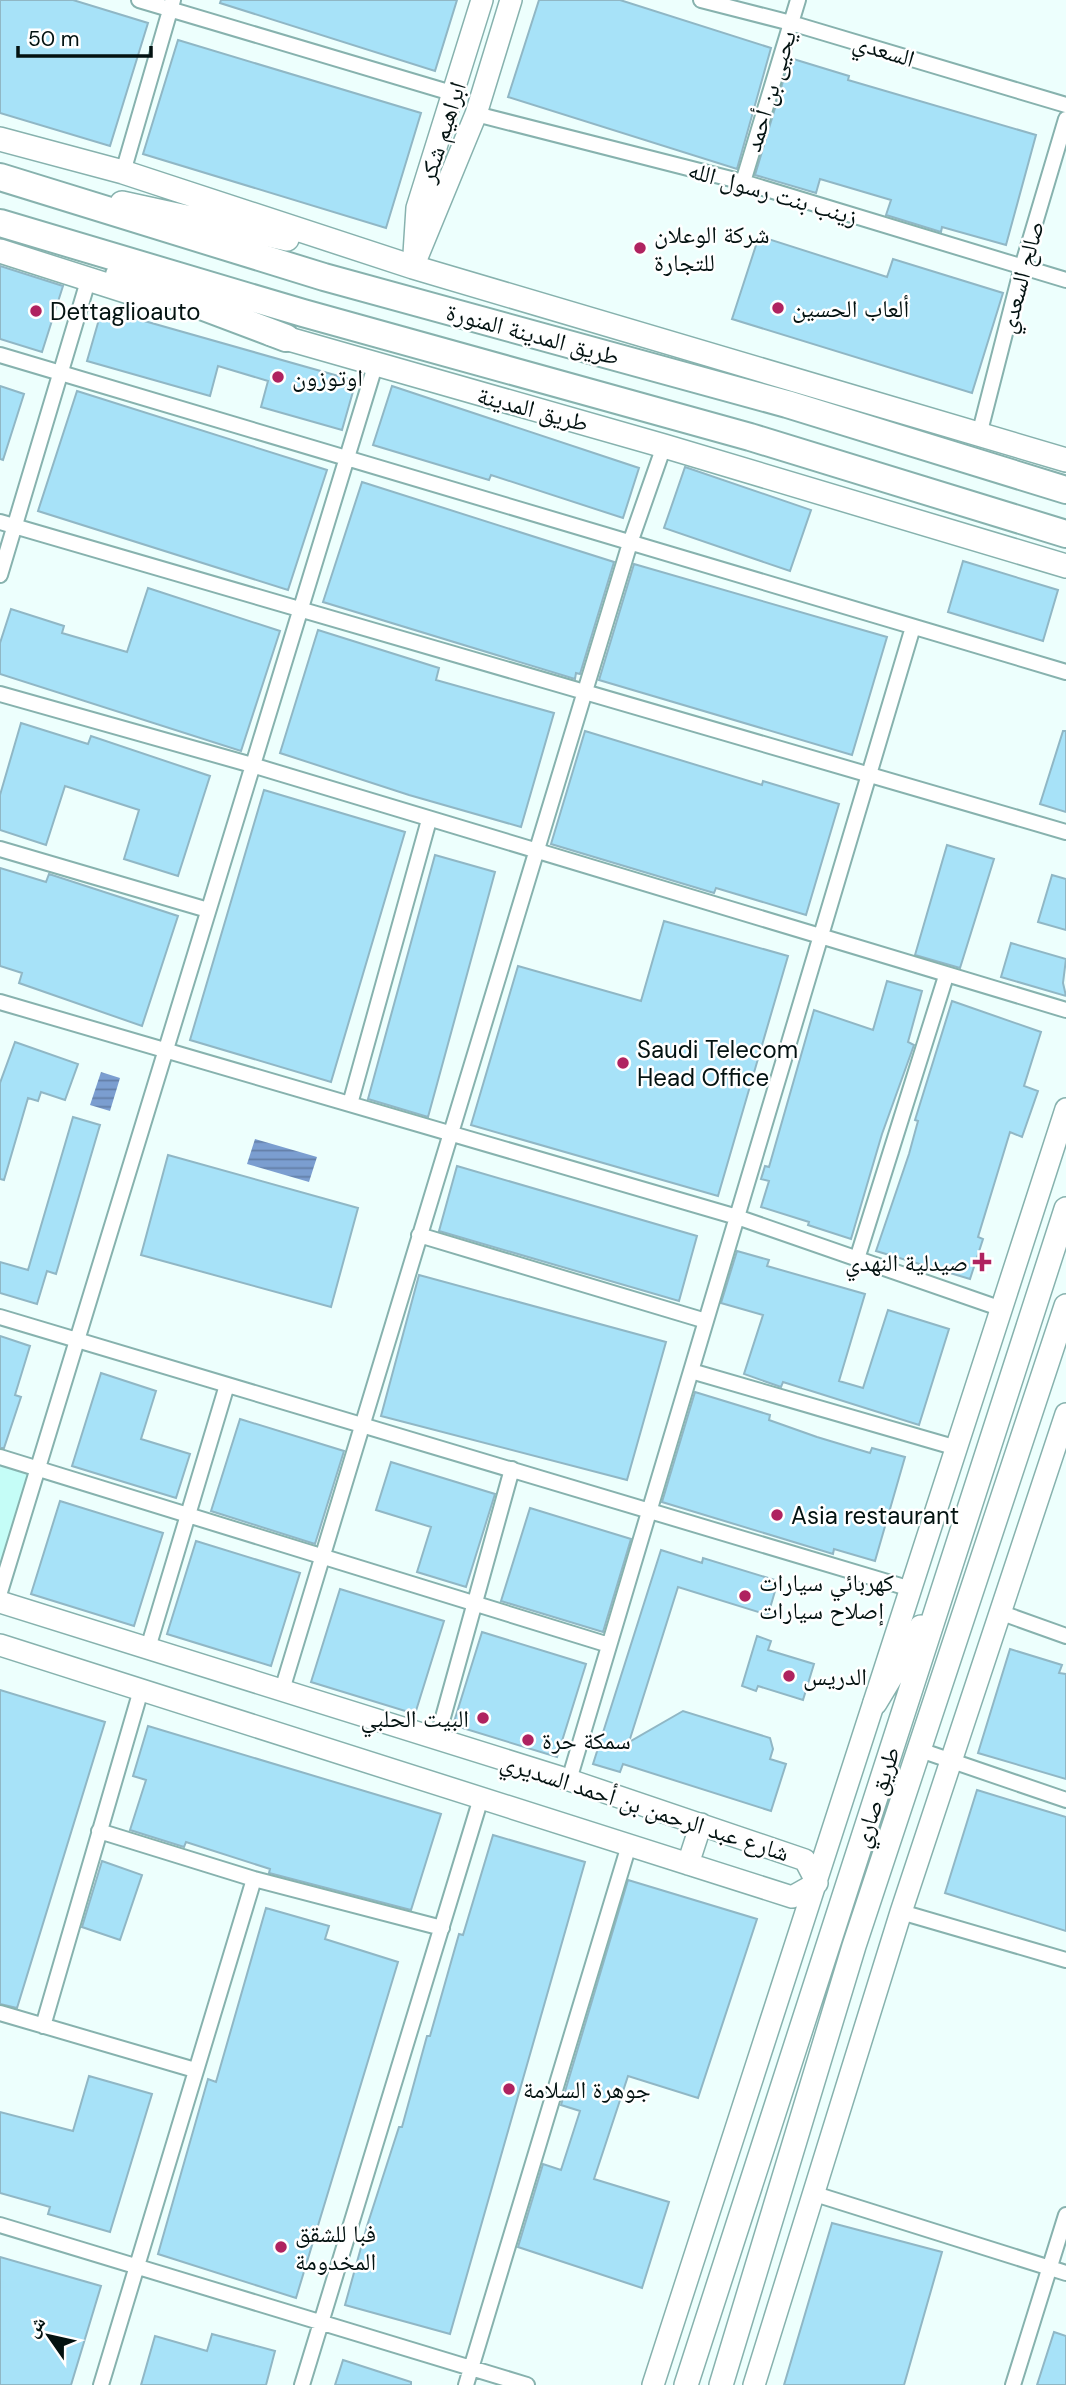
<svg xmlns="http://www.w3.org/2000/svg" width="1066" height="2385" font-family="'DM Sans','Noto Naskh Arabic',sans-serif">
<defs>
<pattern id="water-rules" width="6" height="5" patternUnits="userSpaceOnUse" patternTransform="scale(1.75)"><rect width="6" height="5" fill="#7b9ed0"/><path d="M0 2.5h6" fill="none" stroke="#637fa7"/></pattern>
</defs>
<rect width="100%" height="100%" fill="#edfffd"/>
<path fill="#c5fdf7" d="M0 1462 31 1471 0 1575Z"/>
<path fill="url(#water-rules)" d="M101 1072 120 1078 110 1111 90 1105Z
M255 1139 317 1157 309 1182 247 1164Z"/>
<path fill="#a7e2f8" stroke="#90b7c5" stroke-width="2" d="M0 0H73L148 23 110 146 0 113Z
M221 0H457L435 71 220 3Z
M539 0H620L771 48 737 169 508 97Z
M178 40 421 113 386 228 143 154Z
M790 58 849 76 848 80 1036 135 1006 245 942 227 941 232 886 215 891 200 820 179 816 193 755 175Z
M759 236 887 277 893 259 1003 293 972 393 732 319Z
M0 266 63 286 42 352 0 339Z
M102 309 356 381 342 430 261 407 268 381 218 366 210 396 87 361Z
M0 386 24 394 3 460 0 459Z
M392 386 639 468 623 518 491 475 489 480 373 445Z
M77 391 327 470 288 590 38 511Z
M685 467 811 510 790 571 664 528Z
M362 482 614 562 580 674 576 673 575 679 323 602Z
M963 561 1058 590 1043 641 948 612Z
M634 564 887 637 852 755 599 680Z
M148 588 280 631 241 751 0 674V643L11 609 64 626 62 633 127 652Z
M318 630 439 668 436 680 554 713 521 827 409 795 280 753Z
M21 723 88 744 91 736 210 776 178 876 124 859 139 810 65 786 46 845 0 830V795Z
M585 731 762 785 763 781 839 804 806 915 716 888 714 893 551 844Z
M1063 731H1066V812L1040 804Z
M264 790 405 832 331 1082 190 1040Z
M947 845 994 859 960 968 915 955Z
M435 855 495 872 428 1117 368 1099Z
M0 868 46 882 49 874 178 916 142 1026 19 983 22 973 0 966Z
M1052 875 1066 879V930L1038 922Z
M664 921 788 956 718 1196 471 1125 518 966 641 1001Z
M1011 943 1066 959 1063 983 1066 996 1001 977Z
M887 981 922 991 908 1042 914 1045 882 1134 851 1239 808 1225 809 1222 761 1207 769 1181 761 1179 765 1166 769 1167 814 1010 873 1030Z
M952 1001 1041 1032 1024 1086 1038 1091 1022 1137 1010 1132 978 1237 983 1239 970 1279 876 1251 909 1154 918 1121 915 1120Z
M15 1042 78 1064 65 1100 41 1092 38 1101 28 1098 4 1180 0 1179V1083Z
M73 1117 100 1125 56 1274 47 1271 37 1304 0 1293V1262L28 1270Z
M168 1155 358 1208 331 1307 141 1255Z
M457 1166 697 1236 679 1301 439 1231Z
M737 1251 769 1260 767 1266 865 1294 839 1381 863 1388 888 1310 949 1329 919 1425 783 1382 781 1387 744 1374 763 1315 721 1303Z
M419 1275 666 1342 627 1480 381 1416Z
M0 1336 30 1346 15 1395 21 1397 4 1448H0Z
M101 1373 156 1391 141 1439 190 1454 176 1498 72 1466Z
M695 1392 770 1415 769 1420 817 1437 870 1453 872 1448 905 1457 875 1561 834 1549 833 1554 662 1502Z
M240 1419 344 1451 315 1544 211 1511Z
M391 1462 495 1494 466 1587 417 1572 431 1527 376 1510Z
M60 1501 163 1533 134 1626 31 1594Z
M530 1508 631 1539 603 1632 501 1601Z
M196 1541 300 1573 271 1666 167 1634Z
M661 1550 702 1563 703 1558 778 1581 768 1615 678 1587 629 1742 683 1711 770 1738 773 1749 770 1759 786 1764 771 1811 623 1764 620 1772 593 1764Z
M340 1589 444 1621 415 1714 311 1682Z
M482 1632 586 1664 557 1757 453 1725Z
M757 1636 771 1641 768 1650 814 1664 803 1700 758 1686 756 1691 742 1686Z
M1010 1649 1062 1665 1059 1673 1066 1674V1779L978 1753Z
M0 1690 105 1722 17 2008 0 2004Z
M148 1726 441 1814 411 1910 269 1873 270 1869 186 1842 184 1847 130 1830 146 1780 133 1776Z
M977 1790 1066 1817V1931L945 1893Z
M493 1835 585 1862 450 2334 345 2305 367 2226 399 2127H402L427 2036H430L459 1934 463 1935Z
M102 1861 142 1875 120 1940 82 1927Z
M628 1880 757 1919 698 2098 628 2076 594 2179 669 2202 642 2288 518 2247 543 2164 561 2170 580 2111 561 2105Z
M266 1908 329 1926 325 1939 398 1962 296 2298 158 2254 208 2079 216 2082Z
M89 2076 152 2094 110 2232 48 2214 50 2207 0 2193V2112L73 2131Z
M832 2223 942 2252 904 2385H784Z
M0 2257 101 2286 71 2385H0Z
M1054 2332 1066 2336V2385H1037Z
M212 2334 275 2351 266 2385H141L155 2336 207 2351Z
M343 2360 411 2382V2385H335Z"/>
<g fill="none" stroke-linecap="round" stroke-linejoin="round">
<g stroke="#87b2ae" stroke-width="18">
<path id="street" d="M139 0 455 94
M701 0 791 23 1066 105
M476 114 743 182 1066 280
M123 172 173 0
M743 182 798 0
M0 355 1066 672
M979 435 1022 267 1066 119
M0 522 1066 832
M0 575 88 281
M0 694 252 765 1066 1010
M0 849 208 910
M0 1002 737 1217 1002 1309
M350 1104 429 820
M419 1235 706 1321
M857 1259 946 976
M0 1317 911 1589
M691 1371 957 1448
M0 1457 609 1645
M0 1592 375 366
M999 1612 1066 1636
M148 1648 227 1385
M282 1690 630 543 664 446
M437 1739 512 1469
M920 1750 1066 1800
M569 1780 913 627
M99 1831 254 1879 442 1928
M901 1912 1066 1960
M0 2013 195 2070
M43 2026 141 1690
M815 2194 1066 2273
M0 2225 527 2385
M101 2385 254 1879
M302 2385 481 1798
M466 2385 629 1845
M1013 2385 1066 2215"/>
</g>
<g stroke="#87b2ae" stroke-width="24">
<path id="secondary" d="M414 254 417 208 482 0
M413 267 476 114 511 0
M0 1602 569 1780 805 1860 817 1883 792 1897 0 1645
M688 1864 701 1824
M653 2385 1066 1109
M754 2385 901 1912 1066 1414"/>
</g>
<g stroke="#87b2ae" stroke-width="26">
<path id="primary" d="M0 139 123 172 413 267 1066 460
M122 203 287 239
M0 251 157 301
M271 334 664 446 1066 566
M875 1703 921 1627
M686 2385 1066 1209
M721 2385 854 1946 1066 1306"/>
</g>
<g stroke="#87b2ae" stroke-width="30">
<path id="highway" d="M0 177 324 277 787 404 1066 490
M0 223 303 313 750 437 1066 534
M119 275 286 338"/>
</g>
<use href="#street" stroke="#fff" stroke-width="14"/>
<use href="#secondary" stroke="#fff" stroke-width="21"/>
<use href="#primary" stroke="#fff" stroke-width="23"/>
<use href="#highway" stroke="#fff" stroke-width="26"/>
</g>
<g fill="#af2360" stroke="#fff" stroke-width="2.5">
<circle cx="640" cy="248" r="7"/>
<circle cx="778" cy="308" r="7"/>
<circle cx="36" cy="311" r="7"/>
<circle cx="278" cy="377" r="7"/>
<circle cx="623" cy="1063" r="7"/>
<path d="M978.5 1251.5h7v7h7v7h-7v7h-7v-7h-7v-7h7z"/>
<circle cx="777" cy="1515" r="7"/>
<circle cx="745" cy="1596" r="7"/>
<circle cx="789" cy="1676" r="7"/>
<circle cx="483" cy="1718" r="7"/>
<circle cx="528" cy="1740" r="7"/>
<circle cx="509" cy="2089" r="7"/>
<circle cx="281" cy="2247" r="7"/>
</g>
<g text-anchor="middle" dominant-baseline="central" stroke-width="5" stroke-linejoin="round" paint-order="stroke">
<g font-size="24" fill="#031211" stroke="#fff">
<text transform="translate(884 50) rotate(17)">السعدي</text>
<text transform="translate(770 91) rotate(-73)">يحيى بن أحمد</text>
<text transform="translate(442 132) rotate(-72)">ابراهيم شكر</text>
<text transform="translate(773 193) rotate(16)">زينب بنت رسول الله</text>
<text transform="translate(1021 277) rotate(-75)">صالح السعدي</text>
<text transform="translate(533 334) rotate(15)">طريق المدينة المنورة</text>
<text transform="translate(533 409) rotate(15)">طريق المدينة</text>
<text transform="translate(876 1797) rotate(-72)">طريق صاري</text>
<text transform="translate(645 1807) rotate(18)">شارع عبد الرحمن بن أحمد السديري</text>
</g>
<g font-size="24" fill="#031211" stroke="#fff" text-anchor="start">
<text x="654" y="234">شركة الوعلان<tspan x="654" dy="28">للتجارة</tspan></text>
<text x="792" y="308">ألعاب الحسين</text>
<text x="50" y="311">Dettaglioauto</text>
<text x="292" y="377">اوتوزون</text>
<text x="637" y="1049">Saudi Telecom<tspan x="637" dy="28">Head Office</tspan></text>
<text x="968" y="1262" text-anchor="end">صيدلية النهدي</text>
<text x="791" y="1515">Asia restaurant</text>
<text x="759" y="1582">كهربائي سيارات<tspan x="759" dy="28">إصلاح سيارات</tspan></text>
<text x="803" y="1676">الدريس</text>
<text x="469" y="1718" text-anchor="end">البيت الحلبي</text>
<text x="542" y="1740">سمكة حرة</text>
<text x="523" y="2089">جوهرة السلامة</text>
<text x="295" y="2233">فبا للشقق<tspan x="295" dy="28">المخدومة</tspan></text>
</g>
</g>
<g transform="translate(49 2336) rotate(304)" stroke="#ffffff" stroke-width="5" paint-order="stroke">
<path d="M0-5L12 26L0 18L-12 26Z" fill="#031211"/>
<text y="-10" font-size="19" font-weight="bold" text-anchor="middle" fill="#031211">ش</text>
</g>
<path d="M18 46v10h133v-10" fill="none" stroke="#031211" stroke-width="3.5"/>
<text x="28" y="46" font-size="21" fill="#031211" stroke="#ffffff" stroke-width="5" paint-order="stroke">50 m</text>
</svg>
